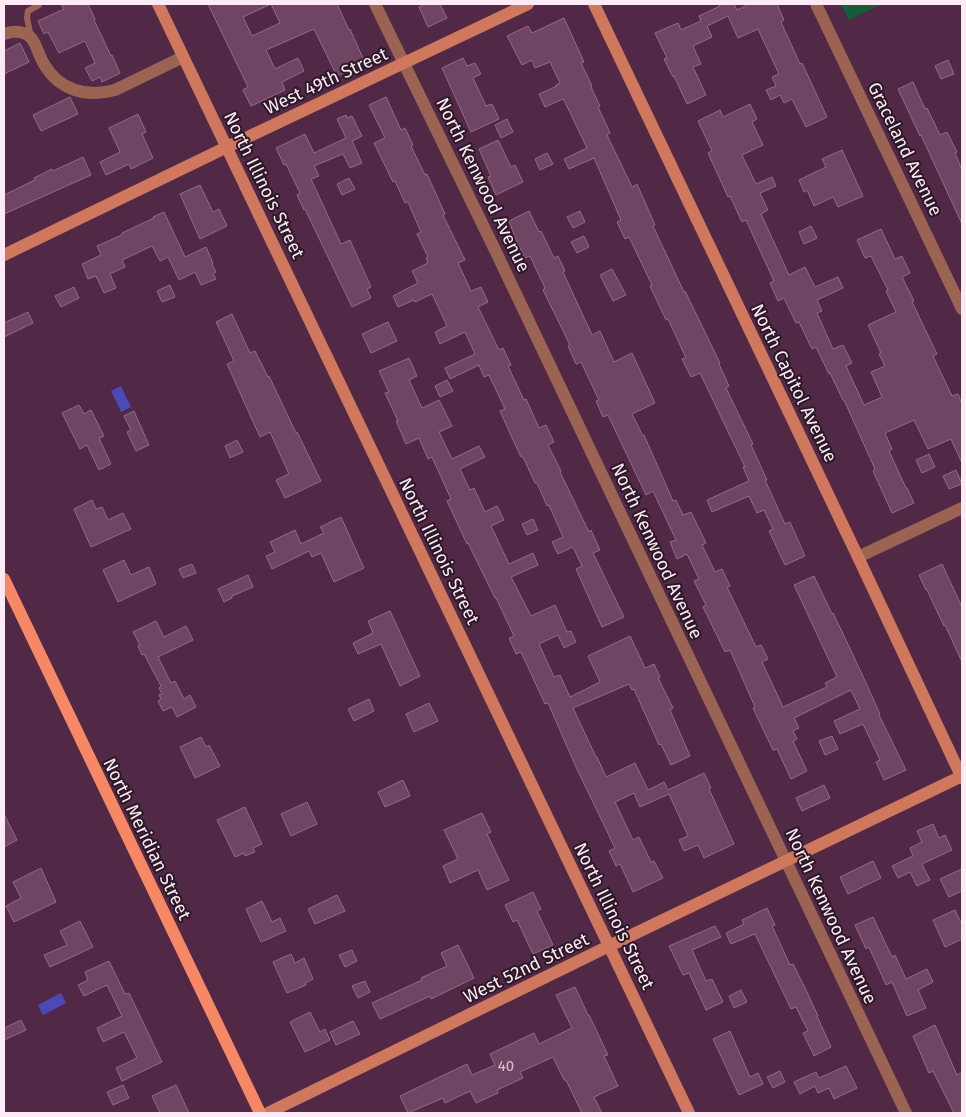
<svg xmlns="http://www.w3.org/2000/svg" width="966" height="1117" font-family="'Fira Sans',sans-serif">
<rect width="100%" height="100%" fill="#512946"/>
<path fill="#165b3a" d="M841 4H880V5L849 20Z"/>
<path fill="#4b4ab8" d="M121 386 131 407 121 412 111 391Z
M61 993 66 1003 43 1015 38 1005Z"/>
<path fill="#6f4563" stroke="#966988" d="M61 4H88L95 19 94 20 111 56 112 55 120 73 102 82 100 77 92 81 85 68 95 63 85 41 59 53 48 32 44 34 38 21 64 9Z
M208 4H271L243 17 252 36 280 23 271 4H337L349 30 350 29 365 63 337 76 314 29 266 50 275 69 298 58 304 71 282 82 285 90 251 106 243 90 248 87Z
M425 4H440L447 18 428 27 419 7Z
M718 4H734L737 10 749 4H777L784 20 781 22 800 64 802 63 827 117 806 127 792 99 784 103 780 95 771 100 766 90 776 86 772 77 779 74 758 29 738 38 728 16 707 26 712 37 693 46 701 64 693 67 706 95 687 104 674 76 673 77 664 59 667 58 655 33 678 23 681 30 701 21 699 16 720 6Z
M564 18 584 62 581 63 592 86 591 87 600 106 598 107 610 133 607 135 632 187 637 184 655 225 653 226 684 292 685 291 720 363 719 364 729 386 726 388 753 444 751 445 767 480H765L785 524 790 522 805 556 785 565 769 531 773 529 764 510 757 513 749 496 712 512 707 500 749 481 743 467H745L700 373 691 377 682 359 686 358 668 319 666 320 650 286 652 285 629 237 625 239 617 222 621 220 594 158 569 169 564 159 587 148 564 100 563 99 545 107 539 94 557 86 556 85 560 83 550 62 535 68 532 60 522 65 507 36 528 26 532 33Z
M20 43 29 62 4 74V51Z
M463 58 467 66 475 63 481 74 473 78 486 106 492 104 499 119 471 132 442 68Z
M948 60 954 74 941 79 935 66Z
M913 82 925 109 927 108 940 135 947 132 957 152 955 153 962 170V224L921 135 920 136 898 89Z
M70 97 78 114 41 131 33 115Z
M386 97 401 130 405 128 413 145 411 146 425 175 427 174 445 214 443 215 465 260 458 263 471 291 481 287 488 302 478 307 499 350 503 348 511 365 508 366 524 400 526 399 539 428 546 425 554 442 548 445 561 471 560 472 589 532 591 530 600 550 593 553 624 617 602 627 576 569 582 566 573 547 558 554 552 542 563 537 549 505 547 506 537 483H535L523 457H521L513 440 500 411 505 409 489 375 484 377 479 365 450 379 445 368 475 354 465 332 440 344 435 332 447 326 432 294 415 302 414 300 398 307 393 296 418 283 412 271 428 263 426 258 428 257 417 234 421 232 408 202 405 203 395 181 393 182 374 143 385 138 369 105Z
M750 104 757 119 752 122 763 145 742 155 756 184 772 177 776 186 760 193 768 210 761 214 789 275 805 267 815 287 838 277 843 288 817 300 822 311 817 313 833 349 843 345 852 363 846 366 864 405 882 397 871 372 885 366 879 354 881 353 868 325 896 312 886 291 888 290 871 256 865 258 857 240 881 229 895 259 902 256 910 273 902 277 914 301 912 302 937 354 933 356 952 396 958 394 962 404V463L951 439 928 449 914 420 885 433 892 449 889 451 906 488H907L914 503 892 513 873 471 875 469 844 400H843L830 373 829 374 816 347 812 349 799 322 796 323 784 298 778 301 770 283 774 281 746 220 742 222 730 196 728 197 708 153 712 151 698 121 720 110 723 117Z
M138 114 146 132 142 134 153 158 131 169 129 164 106 175 100 162 120 152 109 128Z
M346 115 347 118 352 116 362 136 352 141 362 163 350 168 343 154 314 166 319 176 311 179 341 244 350 240 371 287 367 289 371 298 352 307 305 209 304 210 297 195 300 193 286 164 284 165 276 148 305 134 314 153 346 138 337 119Z
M507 119 513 132 501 138 495 125Z
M498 140 511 167 515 165 523 182 496 195 488 177 491 176 479 149Z
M842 150 863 196 838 207 833 197 814 206 807 190 804 192 799 180 826 167 822 159Z
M547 153 553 164 540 170 535 159Z
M83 157 91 175 4 214V195L35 180 34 178 52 169 53 171Z
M349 178 355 189 342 195 337 184Z
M200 185 213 212 219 209 227 226 200 239 180 194Z
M529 211 539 232 541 231 554 258 558 256 565 271 563 272 592 335 600 331 614 362 632 353 655 403 632 414 643 436 644 435 673 501 676 500 683 515 691 512 706 543 702 545 715 572 722 569 730 586 727 587 756 647 761 645 768 659 762 662 783 707 827 687 825 683 837 677 794 585 814 576 832 614 833 613 846 640 866 683 880 714 879 715 906 770 884 780 876 762 880 760 863 724 840 734 834 721 860 709 851 690 794 718 799 728 793 731 797 739 793 741 807 771 791 779 777 749 773 750 753 708 755 707 730 650 725 652 703 607 706 605 694 581 699 579 687 554 677 559 670 542 676 540 653 491 646 495 608 415 603 417 596 401 599 400 581 362 576 364 568 346 570 345 543 290 545 288 530 256 525 258 517 242 509 221Z
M580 211 585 222 573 228 567 217Z
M164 212 185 257 206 247 213 263 212 264 216 272 213 274 216 279 201 285 195 272 179 280 168 257 160 261 152 246 122 260 125 267 110 274 116 288 104 293 96 276 88 279 82 264 101 255 97 246 122 235V233L154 218 153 217Z
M811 226 817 238 804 244 799 232Z
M584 236 589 247 577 253 571 242Z
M612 269 626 295 613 301 600 275Z
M170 285 175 297 162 302 157 291Z
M74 287 79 298 61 307 55 296Z
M28 312 33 323 4 337V323Z
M232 314 250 353 255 351 268 377 269 376 296 433 297 432 321 481 285 498 276 480 289 474 270 432 260 437 227 364 234 361 216 322Z
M388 322 397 341 371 353 362 334Z
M409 358 417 376 409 380 422 408 439 400 452 426 439 432 452 459 479 446 485 457 460 469 470 490 474 488 485 512 497 506 504 520 491 526 509 564 533 553 538 565 511 577 531 616 555 605 567 632 571 631 576 642 564 648 558 635 539 644 554 677 560 675 570 697 600 682 588 656 630 636 645 668 654 664 660 677 658 678 673 708 670 710 690 756 671 765 661 744 659 745 634 689 632 690 629 684 573 708 596 757H597L606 777 635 763 648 790 664 782 668 790 704 773 711 788 709 789 734 844 704 858 698 845 684 851 679 840 688 836 669 794 640 807 634 793 615 802 633 840 639 837 651 862 654 861 663 878 633 892 620 864 616 866 609 851 615 848 576 767 548 703 545 704 521 652 516 654 509 638 514 636 496 598H495L468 543 467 544 447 501 451 499 432 457 428 459 419 438 406 444 396 421H398L385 393 389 392 379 371Z
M447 380 453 391 440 397 435 386Z
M79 405 84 414 91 410 104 436 99 438 111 464 99 470 87 445 80 449 62 413Z
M134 411 149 445 136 451 127 432 131 430 124 416Z
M237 440 243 452 230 458 225 446Z
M929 454 935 467 922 473 916 460Z
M956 470 962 484 949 489 943 476Z
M92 500 96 509 102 507 108 520 123 513 131 529 91 547 74 509Z
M341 517 364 568 334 582 321 553 312 557 309 551 272 569 266 556 275 552 270 542 295 530 301 544 324 533 320 527Z
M533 519 538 530 527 535 522 524Z
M124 560 131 575 149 567 156 584 118 602 103 570Z
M192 564 196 573 183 578 179 569Z
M942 564 962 607V662L945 625 944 626 927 590H926L919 575Z
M248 575 253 587 232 596V598L224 602 218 589Z
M390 611 420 676 400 686 381 644 358 654 353 643 373 633 368 621Z
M156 621 164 637 186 626 193 640 158 657 171 683 175 681 184 699 190 695 196 707 177 717 172 707 163 711 158 701 161 699 159 695 162 694 159 688 161 686 144 654 142 655 138 646 140 645 133 632Z
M369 699 374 711 354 721 348 709Z
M429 703 438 721 414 732 406 714Z
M832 736 838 749 825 755 819 741Z
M201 737 206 747 209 745 220 766 195 778 180 747Z
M403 780 410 796 385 807 378 792Z
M824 785 830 798 802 811 796 798Z
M307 802 317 824 291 836 281 814Z
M245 807 262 844 253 848 255 852 245 856 244 853 235 857 217 820Z
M482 813 491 832 487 834 509 880 487 890 478 870 450 883 443 866 458 859 444 830Z
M4 814 17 840 4 847Z
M933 824 939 838 945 835 952 850 922 864 930 880 917 886 910 872 898 878 892 866 913 856 910 848 922 842 917 831Z
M873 861 881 878 848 894 840 877Z
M41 868 56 902 14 922 6 906 21 898 13 882Z
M962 869V891L949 897 940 879Z
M533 892 541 909 537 911 553 945 533 954 517 920 513 922 505 905Z
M337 895 345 911 315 924 308 909Z
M262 901 272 922 280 918 286 931 261 942 246 909Z
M767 908 775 925 772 926 790 965 793 964 807 992 818 1016H817L831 1047 814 1056 803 1033 808 1031 796 1007 791 1009 755 934 731 944 726 933 744 924 742 920Z
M955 910 962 925V939L945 947 933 920Z
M873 917 892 957 895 955 906 979 927 969 933 982 918 990 926 1008 907 1016 892 982 886 985 869 947 866 949 855 925Z
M80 921 93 947 50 967 44 955 67 945 60 931Z
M715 926 721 937 692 950 706 981 712 979 723 1002 706 1010 689 973 683 975 669 946Z
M458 945 474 978 431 999 430 996 380 1019 372 1003 422 980 421 978 447 966 441 953Z
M352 950 357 961 345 967 339 955Z
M291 954 295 963 304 958 313 979 305 983 306 985 287 993 273 962Z
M109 961 125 994 129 993 162 1062 122 1081 116 1068 137 1058 124 1032 103 1042 97 1028 122 1016 107 985 84 996 78 985 88 980 85 972Z
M365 981 370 992 358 998 352 986Z
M575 987 588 1015H589L608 1055 604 1056 618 1086 594 1097 602 1113H582L566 1080H564L553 1057 520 1072 523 1078 497 1090 498 1093 476 1103 470 1091 445 1103 443 1098 408 1113 400 1096 467 1064 472 1075 495 1065 490 1054 534 1033 539 1044 572 1028 556 995Z
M741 990 747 1002 734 1008 729 996Z
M310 1012 320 1032 325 1029 330 1040 305 1052 290 1022Z
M21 1020 26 1030 4 1040V1028Z
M353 1021 360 1034 336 1045 330 1032Z
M935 1025 957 1075 962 1072V1113H954L933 1071 929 1073 913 1036Z
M730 1031 750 1077 758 1073 763 1084 739 1095 713 1039Z
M846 1066 857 1088 834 1099 829 1088 818 1093 815 1086 800 1094 794 1082 816 1072 819 1078Z
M780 1071 785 1082 773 1088 767 1077Z
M123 1085 129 1098 113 1105 107 1092Z
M176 1085 189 1113H160L152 1096Z"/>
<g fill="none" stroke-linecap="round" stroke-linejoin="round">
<path stroke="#9a6352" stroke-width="6" d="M31 37 27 18 28 11 39 5"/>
<path stroke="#9a6352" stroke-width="12" d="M375 4 495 250 906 1113
M816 4 962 309
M4 34C13 30 26 31 32 39 37 46 39 56 44 64 59 90 86 98 115 90L183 57
M858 557 962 508"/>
<path stroke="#cf785d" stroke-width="12" d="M158 4 689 1113
M594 4 858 557 962 778
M4 255 227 147 528 4
M268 1113 609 946 962 776"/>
<path stroke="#f78865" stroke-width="12" d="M4 579 260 1113"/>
</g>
<g text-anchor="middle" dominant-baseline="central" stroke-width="4" stroke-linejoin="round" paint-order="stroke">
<g font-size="15" fill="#dac1d2">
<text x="506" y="1066">40</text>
</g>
<g font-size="18" fill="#feeaf7" stroke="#2c1926">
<text transform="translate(326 81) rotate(-25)">West 49th Street</text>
<text transform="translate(905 149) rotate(64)">Graceland Avenue</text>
<text transform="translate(264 185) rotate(64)">North Illinois Street</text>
<text transform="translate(483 185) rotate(64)">North Kenwood Avenue</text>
<text transform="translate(794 383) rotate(64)">North Capitol Avenue</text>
<text transform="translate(439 551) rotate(64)">North Illinois Street</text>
<text transform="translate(657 551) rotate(65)">North Kenwood Avenue</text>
<text transform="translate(147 839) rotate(64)">North Meridian Street</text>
<text transform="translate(614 916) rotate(64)">North Illinois Street</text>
<text transform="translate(831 916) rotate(65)">North Kenwood Avenue</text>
<text transform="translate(526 968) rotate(-26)">West 52nd Street</text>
</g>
</g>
<rect width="966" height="1117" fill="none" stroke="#feeaf7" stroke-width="10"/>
</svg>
